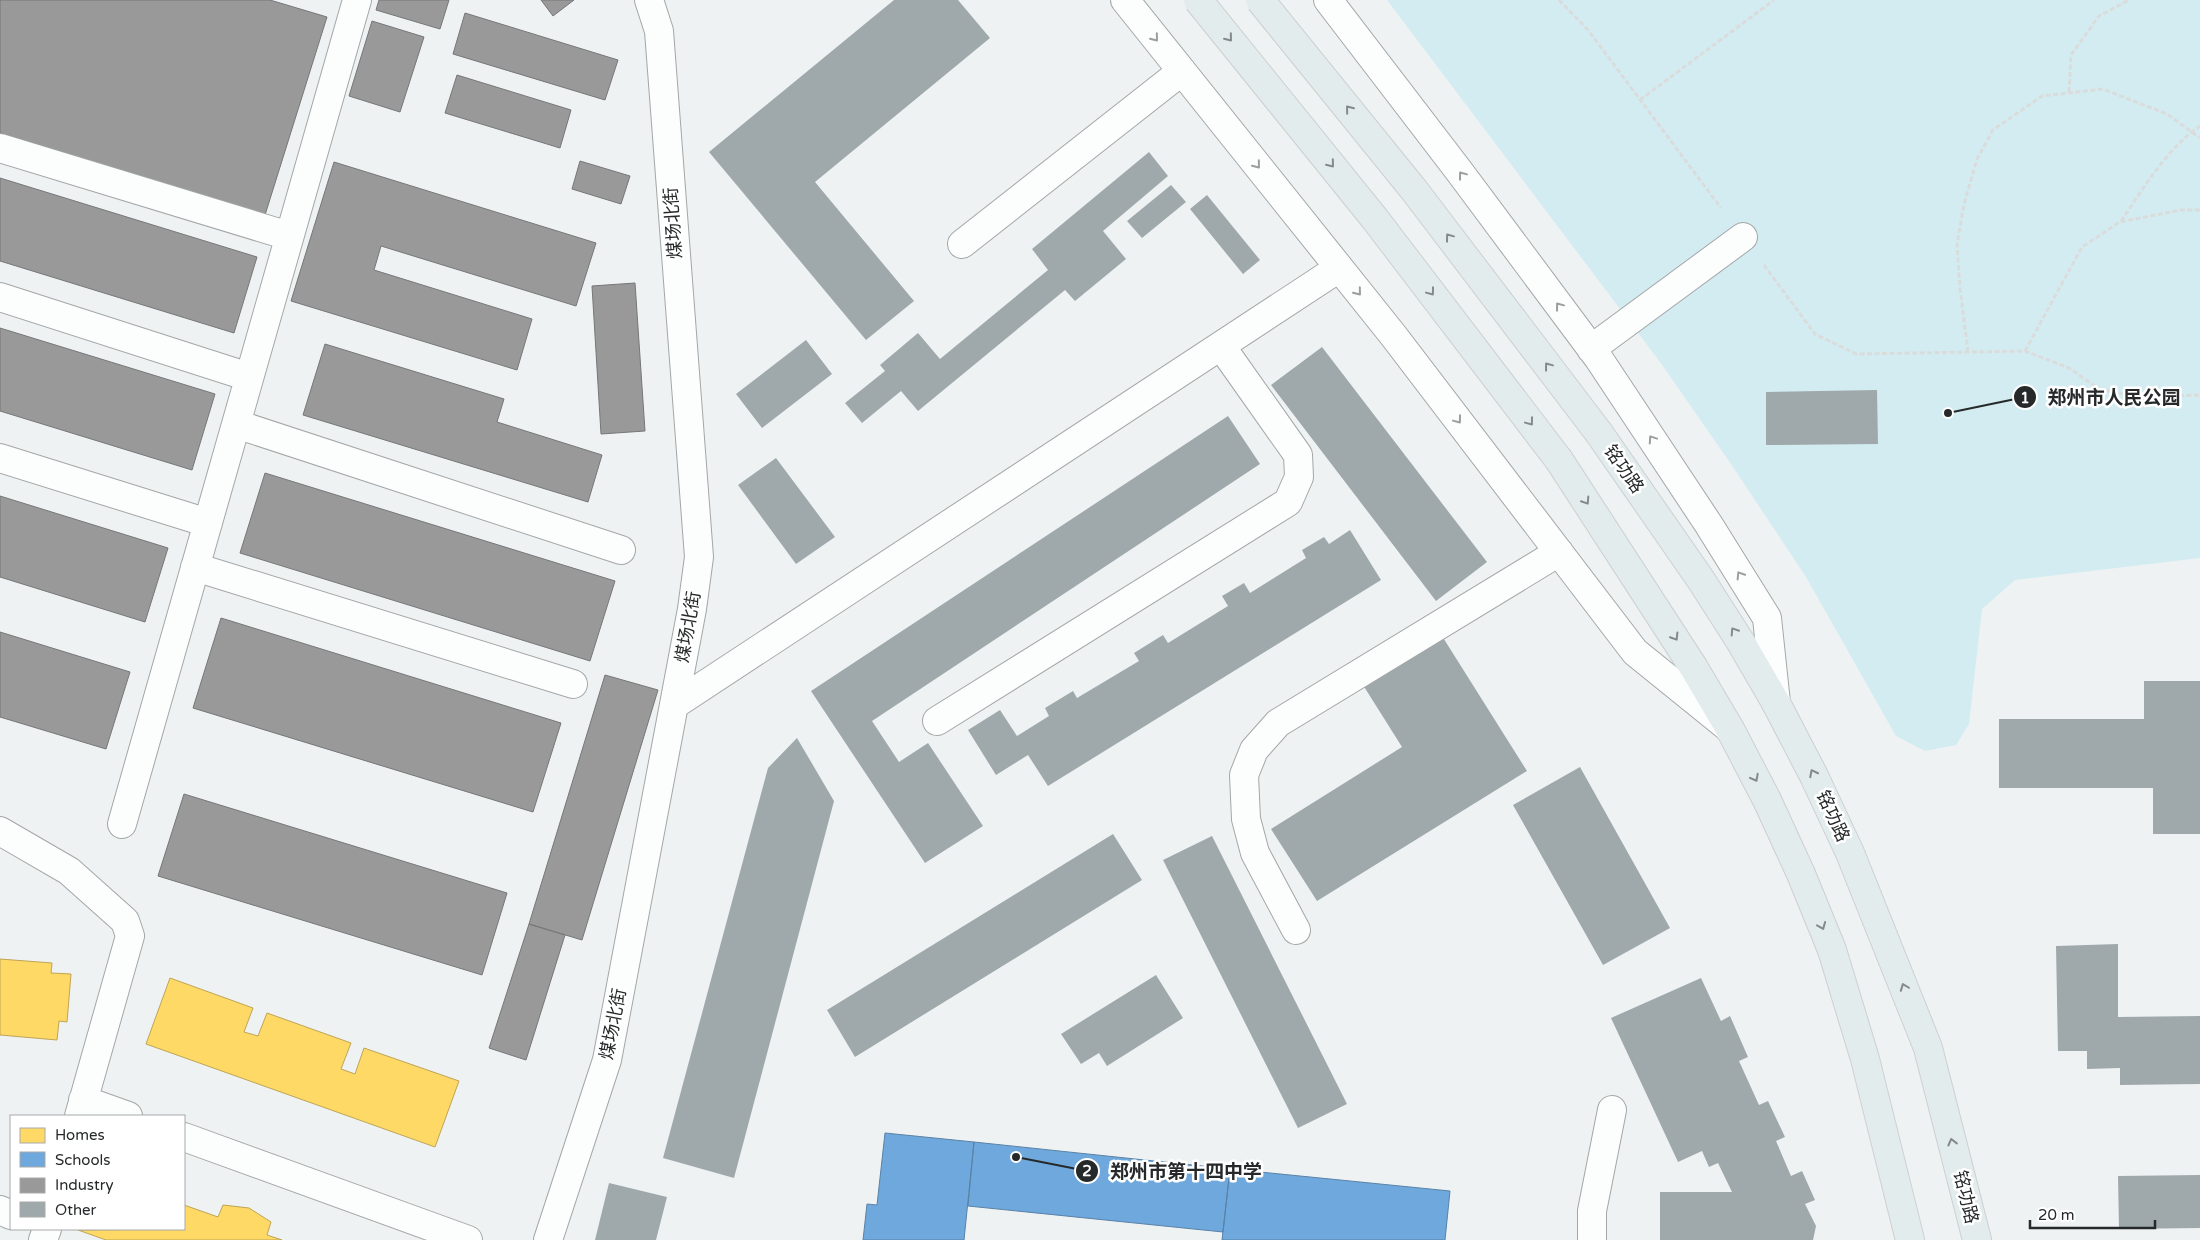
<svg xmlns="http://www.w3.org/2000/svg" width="2200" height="1240" font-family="'Varela Round','Noto Sans SC',sans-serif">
<rect width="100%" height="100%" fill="#eef2f3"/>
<path fill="#d3ecf1" d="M1387 0H2200V558L2015 580 1982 609 1969 724 1956 745 1925 751 1896 736 1806 577 1731 464 1660 362Z"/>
<path fill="#ffd966" stroke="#bea454" d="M0 959 52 963 51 973 71 974 67 1022 59 1021 57 1040 0 1035Z
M170 978 253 1008 244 1032 258 1036 267 1013 351 1043 341 1069 355 1074 364 1048 459 1081 435 1147 146 1044Z
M184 1205 218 1217 223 1205 249 1208 271 1222 267 1235 282 1240H106L78 1230 184 1229Z"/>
<path fill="#6fa8dc" stroke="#5982a7" d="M885 1133 974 1142 964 1240H863L867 1204 877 1205Z
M974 1142 1230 1169 1223 1232 968 1206Z
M1230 1169 1450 1191 1445 1240H1222Z"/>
<path fill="#999" stroke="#767778" d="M0 0H270L327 17 265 215 0 133Z
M379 0H449L440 29 376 10Z
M541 0H574L553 16Z
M465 13 618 60 605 100 453 54Z
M372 21 424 37 400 112 349 96Z
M457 75 571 110 560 148 445 113Z
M580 161 630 176 621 204 572 189Z
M334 162 596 243 576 306 381 246 374 270 532 319 517 370 291 301Z
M0 178 257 257 234 333 0 261Z
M635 283 645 431 601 434 592 286Z
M0 328 215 394 192 470 0 411Z
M325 344 504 399 497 422 602 455 588 502 303 415Z
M265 473 615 581 590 661 240 553Z
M0 496 168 548 145 622 0 577Z
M221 618 561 723 533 812 193 708Z
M0 632 130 672 106 749 0 717Z
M605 675 658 690 582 940 529 924Z
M184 794 507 893 482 975 158 876Z
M529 924 565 935 526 1060 489 1048Z"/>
<path fill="#9fa9ab" d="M894 0H958L990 38 815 182 914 301 866 340 709 152Z
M1149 152 1168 176 1103 231 1126 259 1075 301 1065 290 918 411 901 391 862 423 845 403 885 371 880 365 918 333 940 359 1048 270 1032 249Z
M1171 185 1186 202 1142 238 1127 221Z
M1207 195 1260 260 1243 274 1190 209Z
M806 340 832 374 762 428 736 394Z
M1322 347 1487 562 1436 601 1271 385Z
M1877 390 1878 444 1766 445V392Z
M1228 416 1260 464 872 721 899 762 928 743 983 826 925 863 811 691Z
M776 458 835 537 796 564 738 485Z
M1350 530 1381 580 1048 786 1028 755 996 775 968 730 1000 710 1017 736 1049 716 1045 708 1073 691 1077 698 1139 661 1134 653 1163 635 1168 643 1228 606 1222 596 1244 583 1250 593 1306 558 1302 550 1324 537 1329 544Z
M1442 636 1527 771 1317 901 1271 829 1402 747 1363 685Z
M2144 681H2200V834H2153V788H1999V719H2144Z
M797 738 834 801 734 1178 663 1158 768 768Z
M1580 767 1670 928 1603 965 1513 805Z
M1113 834 1142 880 855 1057 827 1010Z
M1212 836 1347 1104 1298 1128 1163 860Z
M2118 944V1017L2200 1016V1084L2120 1085V1068L2087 1069V1051H2058L2056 946Z
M1156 975 1183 1018 1107 1066 1099 1053 1081 1064 1061 1034Z
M1701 978 1721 1021 1730 1016 1748 1057 1739 1061 1759 1105 1768 1101 1785 1137 1776 1141 1791 1176 1802 1171 1815 1200 1805 1204 1816 1226 1813 1240H1660V1192H1732L1718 1163 1709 1167 1702 1151 1678 1162 1611 1018Z
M2200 1175V1228L2119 1229 2118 1176Z
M609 1183 667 1197 656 1240H595Z"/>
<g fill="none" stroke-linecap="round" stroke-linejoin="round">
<g stroke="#a4a7a7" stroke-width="30">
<path id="minor" d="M1125 0 1393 335 1635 652 1729 728
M1328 0 1459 171 1599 359 1709 525 1767 618 1776 703
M0 148 289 236
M962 244 1182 71
M0 297 249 377
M1591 349 1743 237
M236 424 621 550
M0 458 208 523
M195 567 573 684
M674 705 1339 268
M937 721 1288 502 1299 477 1298 455 1221 346
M122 824 357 0
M0 831 69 871 125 921 130 936 79 1116
M1296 930 1255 853 1246 819 1244 775 1254 750 1278 723 1559 552
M83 1100 128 1116
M184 1137 468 1240
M0 1210 11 1215
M43 1240 47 1229
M548 1240 607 1060 692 609 699 557 659 31 649 0
M1592 1240V1211L1612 1110"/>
</g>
<g stroke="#cdcfd0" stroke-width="30">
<path id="major" d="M1599 433 1701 580 1740 641 1776 703 1814 776 1850 853 1928 1048 1977 1240
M1559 460 1694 668 1730 729 1767 800 1801 874 1832 950 1865 1059 1910 1240"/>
</g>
<path stroke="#dadcdc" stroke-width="3" stroke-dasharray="5 2.5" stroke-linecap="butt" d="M1559 0 1588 30 1721 208
M2069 92 2071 55 2099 16 2129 0
M1640 100 1774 0
M2121 221C2144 188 2166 149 2200 126
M1764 265 1815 334 1856 354 2025 351 2069 368 2099 389 2139 397 2200 395
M2025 351 2082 247 2120 222 2181 210H2200
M1968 352 1960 288 1957 245 1964 204 1977 159 1993 130 2042 96 2103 89 2167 114 2200 138"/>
<use href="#minor" stroke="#fcfdfd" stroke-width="28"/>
<use href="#major" stroke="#e3eced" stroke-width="28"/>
<g stroke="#cdcfd0" stroke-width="30" stroke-linecap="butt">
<path id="major-bridge" d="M1198 0 1375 219 1559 460
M1260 0 1414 190 1599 433"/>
</g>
<use href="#major-bridge" stroke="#e3eced" stroke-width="28"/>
</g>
<defs><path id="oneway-chevron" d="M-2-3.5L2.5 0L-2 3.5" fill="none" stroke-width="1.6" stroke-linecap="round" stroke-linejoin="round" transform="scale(1.25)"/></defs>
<g stroke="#9c9e9e">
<use href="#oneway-chevron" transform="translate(1155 38) rotate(51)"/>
<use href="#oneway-chevron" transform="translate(1257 165) rotate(51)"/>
<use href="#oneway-chevron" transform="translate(1462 175) rotate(-127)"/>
<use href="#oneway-chevron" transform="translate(1358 292) rotate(51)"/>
<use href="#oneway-chevron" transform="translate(1559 306) rotate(-127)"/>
<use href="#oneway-chevron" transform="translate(1458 420) rotate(53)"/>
<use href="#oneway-chevron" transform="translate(1652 439) rotate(-124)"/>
<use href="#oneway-chevron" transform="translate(1740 575) rotate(-122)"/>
</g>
<g stroke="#848a8c">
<use href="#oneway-chevron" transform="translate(1229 38) rotate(51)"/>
<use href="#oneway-chevron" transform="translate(1349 109) rotate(-129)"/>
<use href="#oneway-chevron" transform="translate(1331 164) rotate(51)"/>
<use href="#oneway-chevron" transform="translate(1449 237) rotate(-127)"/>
<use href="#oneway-chevron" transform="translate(1431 292) rotate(53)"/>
<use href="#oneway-chevron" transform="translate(1548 366) rotate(-127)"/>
<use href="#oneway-chevron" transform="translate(1530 422) rotate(53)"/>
<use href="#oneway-chevron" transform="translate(1586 501) rotate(57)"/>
<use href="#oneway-chevron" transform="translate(1734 631) rotate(-123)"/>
<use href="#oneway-chevron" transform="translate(1675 637) rotate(58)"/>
<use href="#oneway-chevron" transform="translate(1813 773) rotate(-117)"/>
<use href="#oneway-chevron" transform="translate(1755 778) rotate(62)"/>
<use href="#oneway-chevron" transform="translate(1822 926) rotate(68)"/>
<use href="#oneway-chevron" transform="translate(1904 987) rotate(-111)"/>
<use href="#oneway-chevron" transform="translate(1952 1142) rotate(-104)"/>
</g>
<g text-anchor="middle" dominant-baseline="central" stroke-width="5" stroke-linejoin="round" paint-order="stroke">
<g font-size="18" fill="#26292a" stroke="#fff">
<text transform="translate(673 223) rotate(-94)">煤场北街</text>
<text transform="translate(1624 469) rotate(55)">铭功路</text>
<text transform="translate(688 627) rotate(-80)">煤场北街</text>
<text transform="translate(1833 816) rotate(65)">铭功路</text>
<text transform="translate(613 1024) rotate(-79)">煤场北街</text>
<text transform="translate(1966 1197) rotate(76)">铭功路</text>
</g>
</g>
<path fill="none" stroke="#26292a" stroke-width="2" d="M1948 413L2025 397M1016 1157L1087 1171"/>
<g fill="#26292a" stroke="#fff" stroke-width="2">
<circle cx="1948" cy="413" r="5"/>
<circle cx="1016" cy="1157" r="5"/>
<circle cx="2025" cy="397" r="12"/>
<circle cx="1087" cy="1171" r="12"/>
</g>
<g font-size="15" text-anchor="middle" font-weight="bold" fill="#fff">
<text x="2025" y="403">1</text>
<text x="1087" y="1176">2</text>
</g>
<g font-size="19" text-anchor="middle" font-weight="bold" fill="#26292a" stroke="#fff" stroke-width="5" stroke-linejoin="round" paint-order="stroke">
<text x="2114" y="404">郑州市人民公园</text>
<text x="1186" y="1178">郑州市第十四中学</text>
</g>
<rect x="10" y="1115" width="175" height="115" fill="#ffffff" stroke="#a8a9aa"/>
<rect x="20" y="1128" width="25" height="15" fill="#ffd966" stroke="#a8a9aa"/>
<text x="55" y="1140" font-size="15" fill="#26292a">Homes</text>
<rect x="20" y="1152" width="25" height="15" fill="#6fa8dc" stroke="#a8a9aa"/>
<text x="55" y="1165" font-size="15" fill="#26292a">Schools</text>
<rect x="20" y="1178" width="25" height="15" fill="#999999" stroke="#a8a9aa"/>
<text x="55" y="1190" font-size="15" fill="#26292a">Industry</text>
<rect x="20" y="1202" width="25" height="15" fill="#9fa9ab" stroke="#a8a9aa"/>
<text x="55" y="1215" font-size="15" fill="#26292a">Other</text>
<path d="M2030 1220v8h125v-8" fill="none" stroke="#26292a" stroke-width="2.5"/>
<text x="2038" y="1220" font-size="15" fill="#26292a" stroke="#ffffff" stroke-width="4" paint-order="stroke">20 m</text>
</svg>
